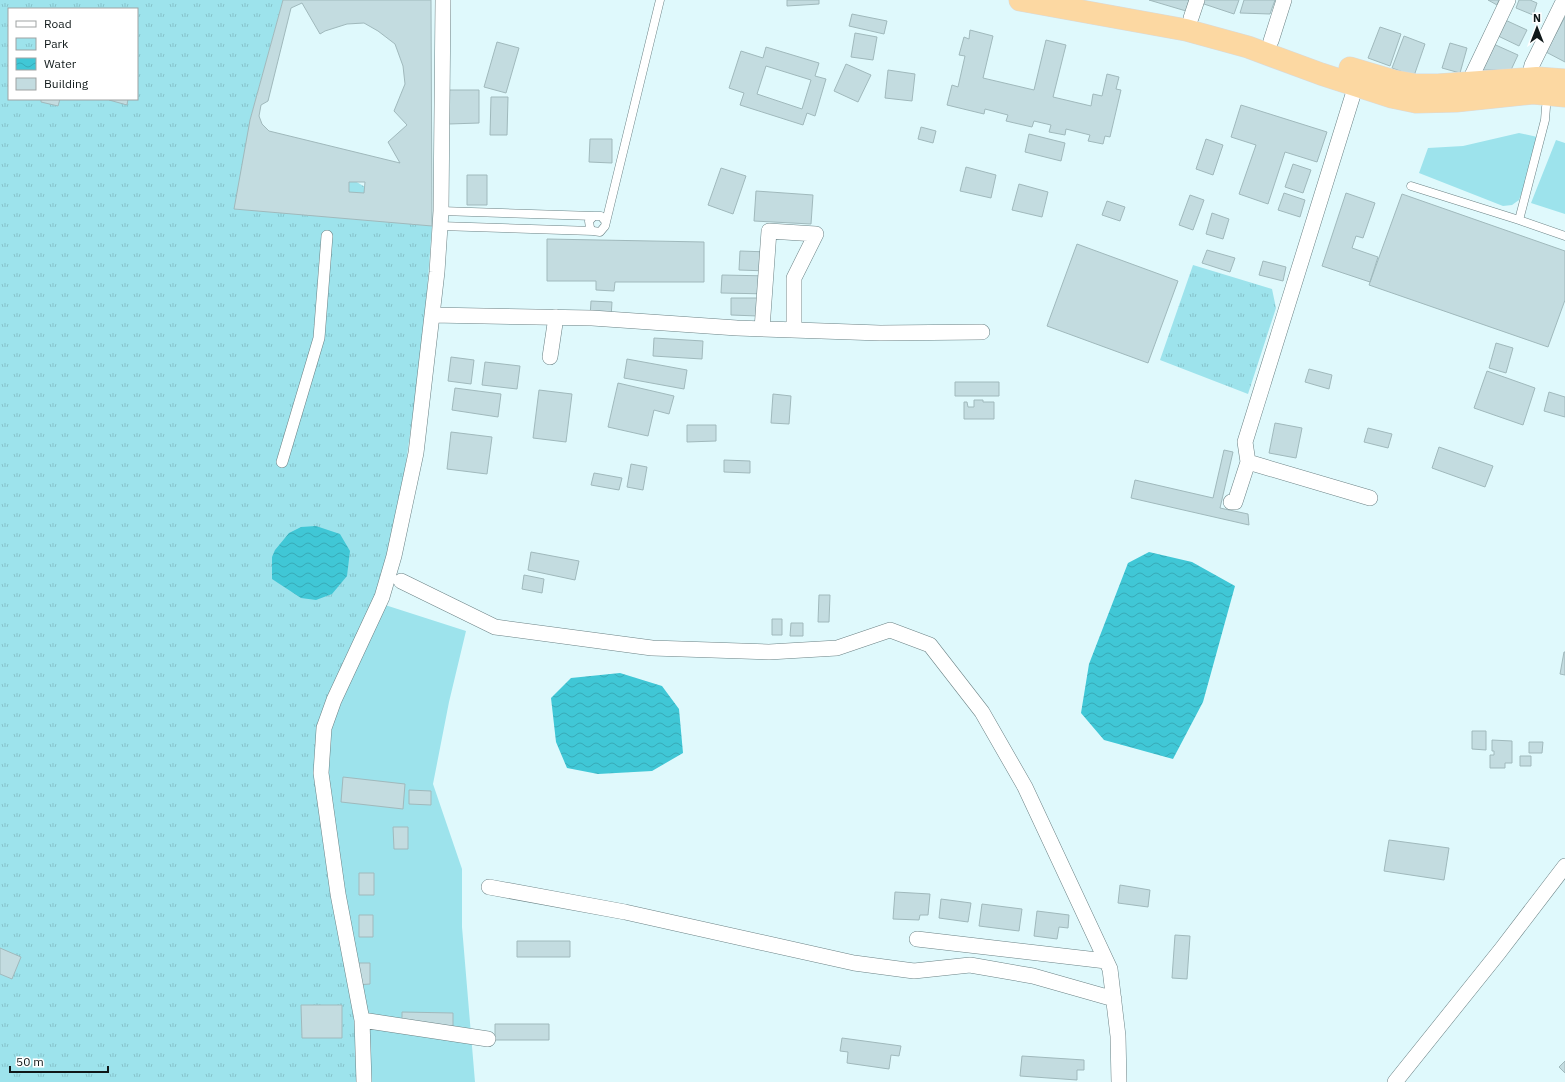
<svg xmlns="http://www.w3.org/2000/svg" width="1565" height="1082" font-family="'IBM Plex Sans',sans-serif">
<defs>
<pattern id="park-tufts" width="24" height="20" patternUnits="userSpaceOnUse"><rect width="24" height="20" fill="#9de3ec"/><path d="M3 7l-1-3M5 7V3M7 7l1-3M15 17l-1-3M17 17v-4M19 17l1-3" fill="none" stroke="#86c2ca"/></pattern>
<pattern id="water-waves" width="16" height="10" patternUnits="userSpaceOnUse"><rect width="16" height="10" fill="#40c7d6"/><path d="M0 5q4-4 8 0t8 0" fill="none" stroke="#37aab7"/></pattern>
</defs>
<rect width="100%" height="100%" fill="#dff9fc"/>
<path fill="#9de3ec" d="M1519 133 1542 138 1519 200 1512 205 1503 206 1419 173 1428 148 1463 146Z
M1556 140 1565 143V214L1531 203Z
M382 604 466 631 449 702 433 784 462 869V927L475 1082H368L324 773 326 730Z"/>
<path fill="url(#park-tufts)" fill-rule="evenodd" d="M0 0H283L250 120 432 226 423 344 399 511 388 570 319 727 358 1022 360 1082H0ZM9 9H137V99H9Z
M1193 265 1272 289 1276 308 1248 394 1160 360Z"/>
<path fill="url(#water-waves)" d="M316 526 340 534 350 551 347 576 332 594 316 600 301 598 272 579V557L275 550 289 533 301 527Z
M1149 552 1192 562 1235 586 1203 702 1173 759 1104 740 1081 713 1089 664 1128 563Z
M620 673 662 686 679 709 683 753 652 771 598 774 567 768 556 742 551 698 571 678Z"/>
<path fill="#c3dce0" stroke="#a0b9bc" fill-rule="evenodd" d="M283 0H431L432 226 234 209 250 120Z
M787 0H819V4L787 6Z
M1149 0H1189L1186 11Z
M1202 0H1239L1234 14 1201 3Z
M1244 0H1275L1270 14 1240 13Z
M1488 0H1499L1497 5Z
M1519 0H1530L1537 3 1533 15 1516 8Z
M302 3 320 34 325 31 347 24 364 23 378 31 395 44 403 66 405 84 394 111 407 125 388 142 400 163 269 131 262 124 259 116 261 105 268 101 291 8Z
M852 14 887 21 884 34 849 26Z
M1565 17V62L1546 52Z
M1503 19 1527 30 1519 46 1496 35Z
M1380 27 1401 34 1390 66 1368 58Z
M970 30 993 36 983 78 1034 90 1046 40 1066 45 1053 97 1091 106 1093 94 1102 96 1107 74 1119 77 1116 89 1121 90 1110 137 1105 136 1103 144 1088 141 1090 135 1066 129 1065 135 1049 132 1051 125 1034 121 1032 127 1006 121 1008 115 985 109 984 114 947 105 952 85 958 87 965 56 959 55 964 37 969 39Z
M855 33 877 37 873 60 851 57Z
M1404 36 1425 44 1414 76 1392 68Z
M497 42 519 48 506 93 484 87Z
M1489 42 1518 55 1511 70H1478Z
M1450 43 1467 48 1460 73 1442 68Z
M766 47 819 63 815 76 826 79 815 116 807 113 803 125 740 105 744 93 729 88 741 51 763 58ZM766 66 811 80 802 109 757 94Z
M846 64 871 75 858 102 834 91Z
M888 70 915 74 912 101 885 98Z
M449 90H479V123L449 124Z
M491 97H508L507 135H490Z
M41 99H60L58 106 41 102Z
M110 99H128L127 105 109 100Z
M1241 105 1327 132 1317 162 1285 152 1268 204 1239 194 1256 145 1231 137Z
M921 127 936 131 933 143 918 139Z
M1029 134 1065 143 1061 161 1025 152Z
M590 139H612V163L589 162Z
M1206 139 1223 145 1213 175 1196 169Z
M1293 164 1311 170 1303 193 1285 187Z
M966 167 996 175 991 198 960 191Z
M721 168 746 176 733 214 708 205Z
M467 175H487V205H467Z
M349 182H365L364 193 349 192Z
M1019 184 1048 192 1042 217 1012 210Z
M756 191 813 195 811 224 754 221Z
M1284 193 1305 200 1300 217 1278 210Z
M1346 193 1375 203 1363 238 1356 236 1352 248 1378 257 1370 282 1322 266Z
M1402 194 1565 251V300L1548 347 1369 285Z
M1190 195 1204 200 1193 230 1179 225Z
M1107 201 1125 207 1120 221 1102 215Z
M1212 213 1229 219 1223 239 1206 234Z
M547 239 704 242V282H615L614 291 596 290V281H547Z
M1077 244 1178 281 1148 363 1047 326Z
M1207 250 1235 258 1230 272 1202 263Z
M740 251 769 252 768 271 739 270Z
M1263 261 1286 267 1283 281 1259 275Z
M722 275 770 276 769 294 721 293Z
M731 298H759L758 316 731 315Z
M591 301 612 302 611 318 590 317Z
M654 338 703 341 702 359 653 356Z
M1496 343 1513 348 1506 373 1489 368Z
M451 357 474 360 471 384 448 381Z
M627 359 687 370 684 389 624 378Z
M485 362 520 366 517 389 482 385Z
M1309 369 1332 375 1329 389 1305 382Z
M1487 371 1535 388 1523 425 1474 408Z
M955 382H999V396H955Z
M618 383 674 396 669 414 654 410 648 436 608 427Z
M455 388 501 394 498 417 452 410Z
M539 390 572 394 566 442 533 438Z
M1549 392 1565 397V417L1544 411Z
M773 394 791 396 789 424 771 423Z
M974 400H983V402H994V419H964V402H967L968 407H974Z
M1275 423 1302 428 1296 458 1269 453Z
M687 425H716V441L687 442Z
M1368 428 1392 434 1388 448 1364 442Z
M451 432 492 437 487 474 447 469Z
M1439 447 1493 466 1485 487 1432 468Z
M1224 450 1233 452 1220 508 1248 514 1249 525 1131 498 1135 480 1213 498Z
M724 460 750 461V473L724 472Z
M631 464 647 467 643 490 627 487Z
M594 473 622 478 619 490 591 485Z
M531 552 579 561 575 580 528 570Z
M524 575 544 579 542 593 522 589Z
M819 595H830L829 622H818Z
M772 619H782V635H772Z
M791 623H803V636H790Z
M1564 652H1565V675L1560 674Z
M1472 731H1486V750L1472 749Z
M1492 740 1512 741V763H1505V768H1490V755H1494V751H1492Z
M1529 742H1543L1542 753H1529Z
M1520 756H1531V766H1520Z
M343 777 405 784 403 809 341 802Z
M409 790 431 791V805L409 804Z
M393 827H408V849H394Z
M1389 840 1449 848 1444 880 1384 871Z
M359 873H374V895H359Z
M1120 885 1150 890 1148 907 1118 903Z
M895 892 930 894 928 915H920L919 920 893 919Z
M941 899 971 903 968 922 939 918Z
M982 904 1022 909 1019 931 979 926Z
M1037 911 1069 915 1068 928 1059 927 1057 939 1034 936Z
M359 915H373V937H359Z
M1175 935 1190 936 1187 979 1172 978Z
M517 941H570V957H517Z
M0 948 21 957 12 979 0 974Z
M356 963H370V984L356 985Z
M301 1005H342V1038H302Z
M402 1012 453 1013V1026L402 1025Z
M495 1024H549V1040H495Z
M842 1038 901 1046 899 1056 891 1055 889 1069 847 1063 848 1052 840 1051Z
M1022 1056 1084 1060V1070H1077V1080L1020 1076Z
M1565 1061V1073L1559 1067Z"/>
<g fill="none" stroke-linecap="round" stroke-linejoin="round">
<g stroke="#6b8285" stroke-width="9">
<path id="service" d="M1411 186 1519 220 1565 236
M441 211 594 216
M1519 220 1545 120 1546 107
M440 226 593 231
M605 226 606 222 601 216H594L589 221 590 228 593 231 600 232 605 226 660 0"/>
</g>
<g stroke="#6b8285" stroke-width="12">
<path id="pedestrian" d="M282 462 319 338 327 236"/>
</g>
<g stroke="#6b8285" stroke-width="16">
<path id="minor" d="M1191 18 1197 0
M1271 41 1284 0
M1537 78C1533 74 1530 71 1532 65L1564 0
M1469 82 1508 0
M1356 85 1245 442 1248 462 1370 498
M432 315 592 318 737 328 880 333 982 332
M762 329 769 231 816 234 794 278V330
M550 357 556 317
M1231 502H1235L1248 462
M401 581 495 627 652 648 769 652 837 648 890 630 930 645 982 712 1025 787 1110 969 1118 1036 1119 1082
M489 887 625 912 854 963 914 971 970 965 1033 976 1114 999
M917 939 1106 961
M362 1020 488 1039
M364 1082 362 1020 338 894 321 773 324 728 334 700 382 597 394 556 416 453 437 272 441 211 443 0
M1395 1082 1500 951 1565 866"/>
</g>
<g stroke="#d9dada" stroke-width="23">
<path id="trunk" d="M1020 0 1186 30 1248 47 1321 74 1392 97 1416 102 1456 101 1533 93 1565 96
M1350 68 1394 81 1416 85H1438L1537 78 1565 80"/>
</g>
<use href="#service" stroke="#fff" stroke-width="8"/>
<use href="#pedestrian" stroke="#fff" stroke-width="11"/>
<use href="#minor" stroke="#fff" stroke-width="15"/>
<use href="#trunk" stroke="#fcd8a2" stroke-width="22"/>
</g>
<rect x="8" y="8" width="130" height="92" fill="#ffffff" stroke="#9fa3a3"/>
<rect x="16" y="21" width="20" height="6" fill="#ffffff" stroke="#9fa3a3"/>
<text x="44" y="28" font-size="12" fill="#0f1819">Road</text>
<rect x="16" y="38" width="20" height="12" fill="url(#park-tufts)" stroke="#9fa3a3"/>
<text x="44" y="48" font-size="12" fill="#0f1819">Park</text>
<rect x="16" y="58" width="20" height="12" fill="url(#water-waves)" stroke="#9fa3a3"/>
<text x="44" y="68" font-size="12" fill="#0f1819">Water</text>
<rect x="16" y="78" width="20" height="12" fill="#c3dce0" stroke="#9fa3a3"/>
<text x="44" y="88" font-size="12" fill="#0f1819">Building</text>
<g transform="translate(1537 28)" stroke="#ffffff" stroke-width="3" paint-order="stroke">
<path d="M0-3L7 15L0 10L-7 15Z" fill="#0f1819"/>
<text y="-6" font-size="11" font-weight="bold" text-anchor="middle" fill="#0f1819">N</text>
</g>
<path d="M10 1066v6h98v-6" fill="none" stroke="#0f1819" stroke-width="2"/>
<text x="16" y="1066" font-size="12" fill="#0f1819" stroke="#ffffff" stroke-width="3" paint-order="stroke">50 m</text>
</svg>
